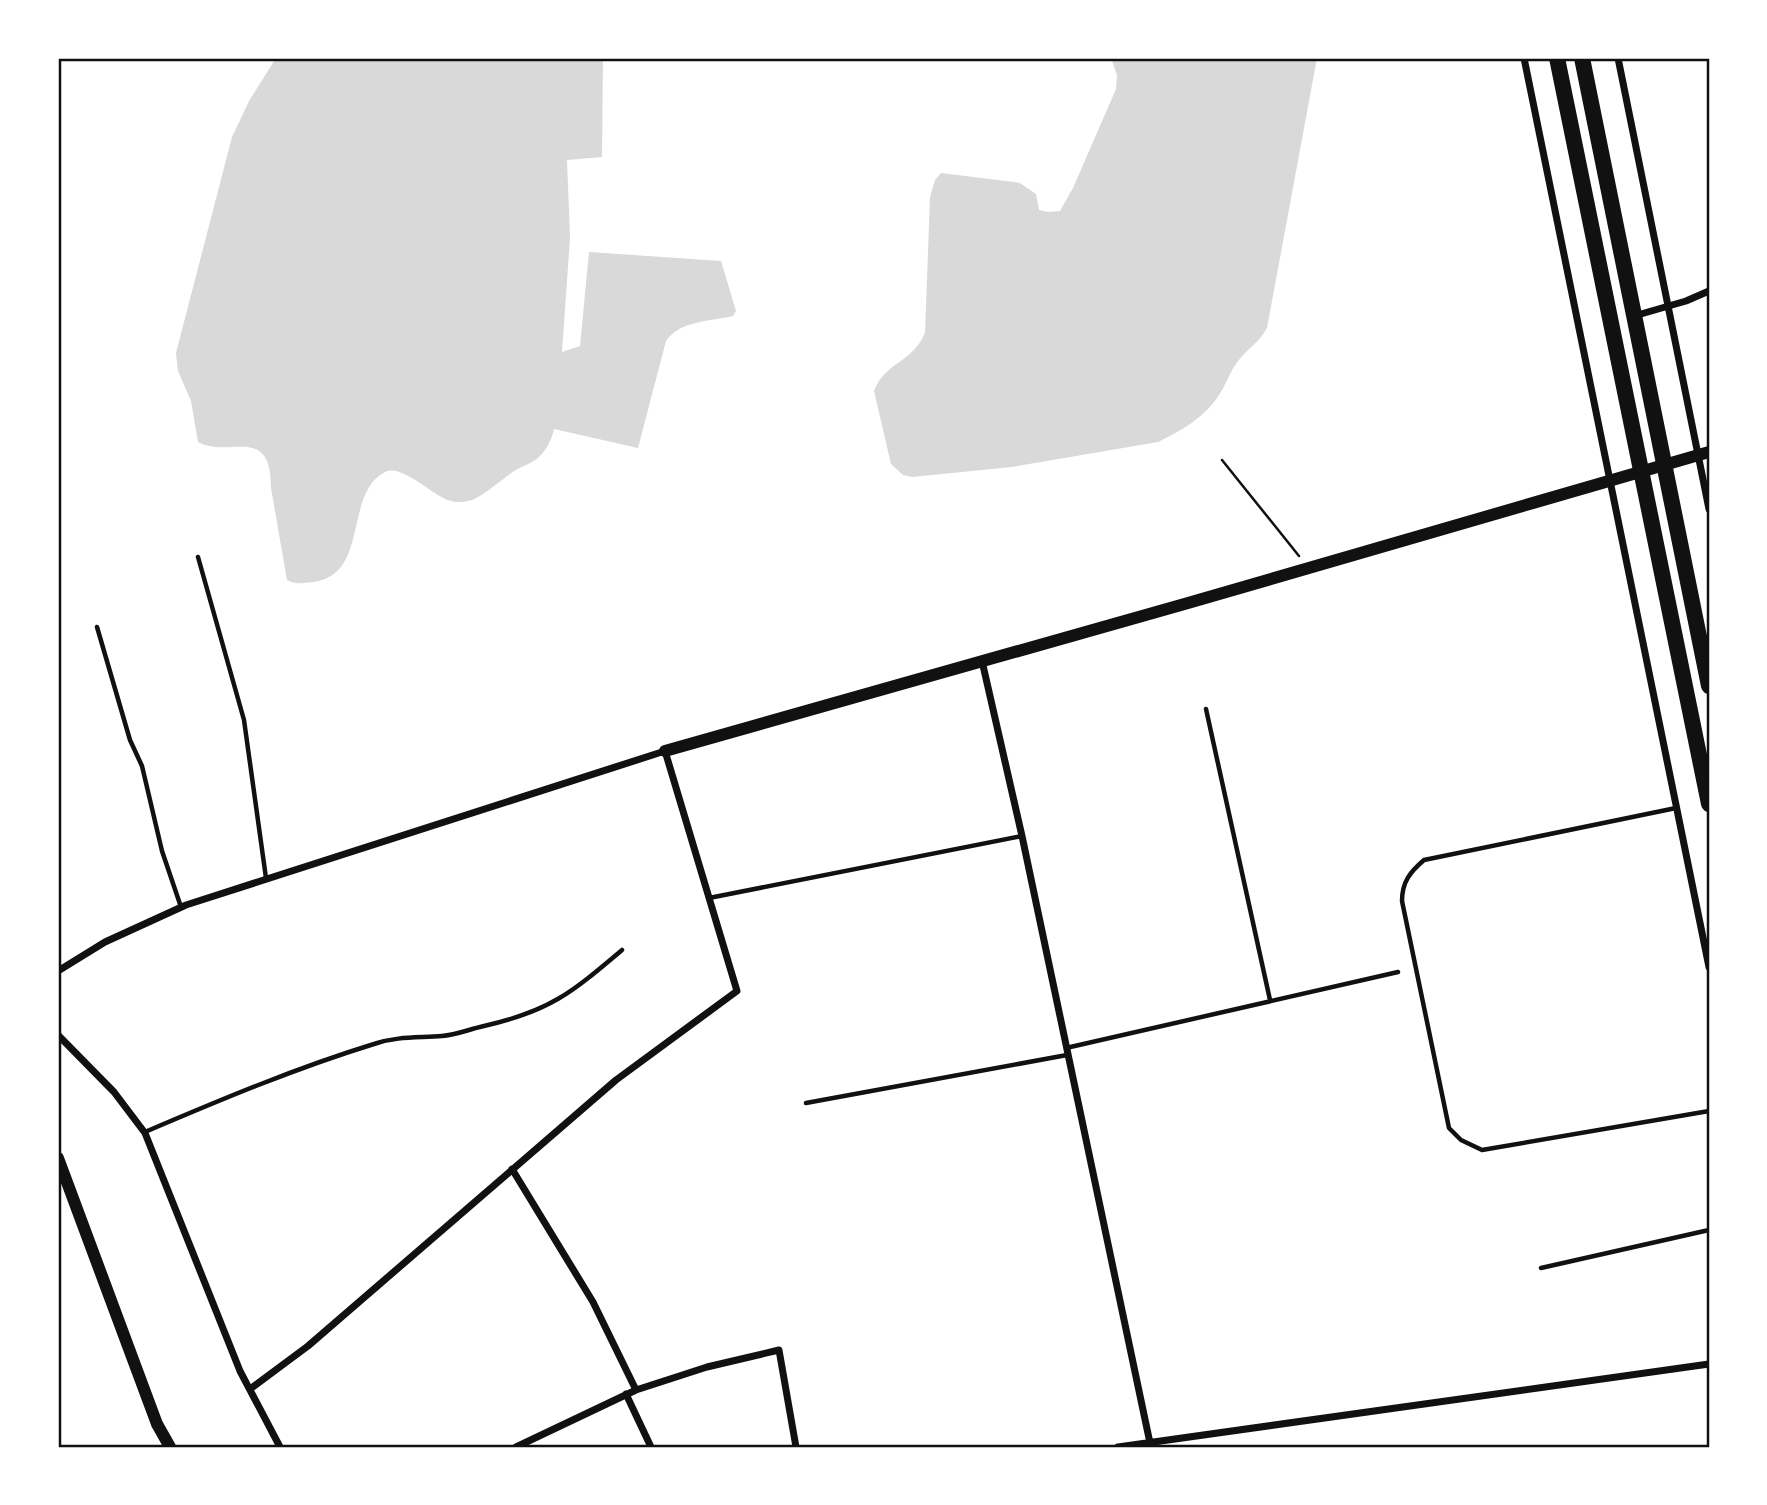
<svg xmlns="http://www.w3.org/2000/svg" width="1767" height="1505" font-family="'Source Sans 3',sans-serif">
<rect width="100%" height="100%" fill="#fff"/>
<path fill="#d9d9d9" d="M276 58H603L602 157 567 160 570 238 562 352 580 346 589 252 721 261 736 311 733 316C711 321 679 321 666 341L638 448 554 429C552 439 547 449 539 457 533 463 524 465 516 470 501 479 488 493 472 500 466 502 457 503 451 501 432 496 402 463 385 472 343 494 370 575 313 582 303 583 295 585 287 580L271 488C271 423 230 459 198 442L191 401 178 371 176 353 232 137 249 101Z
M1111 58H1317L1267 328C1258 344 1248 348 1238 361 1230 371 1226 385 1219 395 1204 418 1181 431 1158 442L1012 467 912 477 903 475 891 464 874 391C885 362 912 363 925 333L930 197 935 180 941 173 1014 182 1020 183 1036 194 1039 210 1048 212 1060 211 1073 188 1116 89 1117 75Z"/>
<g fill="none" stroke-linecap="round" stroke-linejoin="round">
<path stroke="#111" stroke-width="2.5" d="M1222 460 1299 556"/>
<path stroke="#111" stroke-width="4.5" d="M198 557 244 720 266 878
M97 627 130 740 142 766 162 851 181 907
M1206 709 1270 1000
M1676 808 1424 860C1410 872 1402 882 1402 901L1449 1128 1461 1140 1482 1150 1709 1111
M709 898 1022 836
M1066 1048 1398 972
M806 1103 1067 1055
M145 1132C220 1100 296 1068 374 1044 397 1036 419 1038 442 1036 456 1035 470 1029 484 1026 550 1011 571 993 622 950
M1541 1268 1709 1230"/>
<path stroke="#111" stroke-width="7" d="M1524 58 1709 967
M1618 58 1709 509
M1634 316 1686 301 1709 291
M982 661 1022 836 1150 1443
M58 971 105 942 186 905 665 751 737 991 616 1080 308 1346 250 1389
M58 1035 114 1092 145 1133 240 1371 280 1447
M512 1169 593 1302 636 1390
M626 1394 651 1447
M516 1447 636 1390 707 1367 779 1350 796 1447
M1118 1447 1709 1364"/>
<path stroke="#111" stroke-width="12" d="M665 751 1188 603 1709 452
M58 1158 157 1424 170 1447"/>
<path stroke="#111" stroke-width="16" d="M1557 58 1709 804
M1582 58 1709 686"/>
</g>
<rect width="1767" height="1505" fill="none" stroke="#ffffff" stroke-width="119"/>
<rect x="60" y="60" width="1648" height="1386" fill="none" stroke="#111" stroke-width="2.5"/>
</svg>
